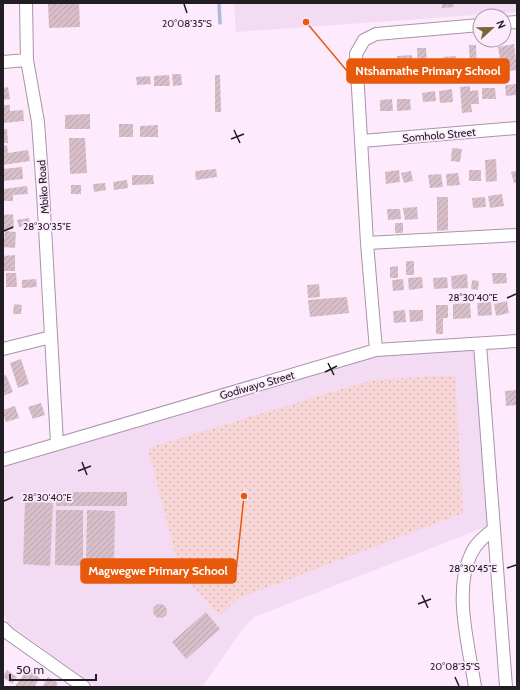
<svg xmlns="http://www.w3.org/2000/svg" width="520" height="690" font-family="Cabin,sans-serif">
<defs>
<pattern id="park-dots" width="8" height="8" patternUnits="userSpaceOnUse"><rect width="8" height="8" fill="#f8d5d6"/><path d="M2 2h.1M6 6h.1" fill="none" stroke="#d4b6b7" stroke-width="1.8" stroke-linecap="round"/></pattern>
<pattern id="building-hatch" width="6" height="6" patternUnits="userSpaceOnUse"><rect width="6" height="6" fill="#d8bec9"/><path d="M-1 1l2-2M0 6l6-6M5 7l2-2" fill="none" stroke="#b9a3ac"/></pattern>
</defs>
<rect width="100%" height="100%" fill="#fdeafd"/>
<path fill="#f3dbf4" d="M234 3H517V12L236 32Z
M476 349 488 526 254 617 242 630 202 687H96L7 623 3 610V467L378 356Z"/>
<path fill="url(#park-dots)" d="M455 375 463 513 237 599 219 616 179 570 148 448 372 380Z"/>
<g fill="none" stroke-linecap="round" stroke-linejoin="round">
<path stroke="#b2b8d7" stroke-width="3.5" d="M219 3 220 23"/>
</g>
<path fill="url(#building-hatch)" d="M48 3H79L80 27 49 28Z
M442 3H453L454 7 442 8Z
M514 44 517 70 502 72 498 47Z
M469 45H476L477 71 470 72Z
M417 48H426L427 64H433V75L418 76Z
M412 55 414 80 399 81 397 56Z
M456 56 457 79H444L443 76H437V64H443V57Z
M172 74H181L182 85 173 86Z
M169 75 170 86H154V76Z
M215 75H220L221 112H215Z
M150 76 151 84 137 85 136 77Z
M517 84V95L506 96 505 85Z
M470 86V91L478 90 479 104H471L472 112 462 113 460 87Z
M8 87 10 99 3 100V88Z
M482 88H495L496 99H482Z
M452 89 453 102 440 103 439 91Z
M435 91 436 101 423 102 422 93Z
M392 99 393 111H380V100Z
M397 99H410L411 110 397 111Z
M3 105H10V111L23 110 24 121 3 123Z
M90 114V129H65V115Z
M119 124H133V137H119Z
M158 125V137H140V126Z
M3 129H7L8 143H3Z
M69 138H85L87 173 70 174Z
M7 145 8 153 28 150 30 161 3 165V146Z
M452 148 462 149 460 162 451 161Z
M496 159 497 181 486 182 485 160Z
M22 167 23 179 3 181V169Z
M216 169 217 177 196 180 195 171Z
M399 170 400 182 386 184 385 172Z
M469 170H481V181H469Z
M411 171 413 181 404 183 401 173Z
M517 171V182L514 183 511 172Z
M458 173 460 185 447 186 446 174Z
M441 174 443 187 430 188 428 175Z
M132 175H153L154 184 132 185Z
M127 180 128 188 114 190 113 182Z
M105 183 106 190 94 192 93 184Z
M71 185H81V194H71Z
M27 186 28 194 13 195V201H3V189Z
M502 194 504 206 490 208 488 196Z
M437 197H448V230L437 231Z
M485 197 486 207 473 208 472 198Z
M417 207 418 219 405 220 403 208Z
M387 209H400L401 219 388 220Z
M13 214 14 229 3 230V215Z
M29 218 30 225 19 227 17 220Z
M395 223H403V233H395Z
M5 231 16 232 15 248 3 247Z
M15 255V271H3V256Z
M406 261H414V275H406Z
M398 266V278H390V267Z
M6 273H16L17 287H6Z
M492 273H506L507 283 493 284Z
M467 274 468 288 452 289 451 276Z
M422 277 423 288 409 290 408 278Z
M447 277 448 288 434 289 433 278Z
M36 279 37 287 22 288V280Z
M403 279 404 290 393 291 392 280Z
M472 280 479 281 478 290 471 289Z
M319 284 320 297 308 298 307 285Z
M347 297 349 313 310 317 308 300Z
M507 301 509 313 496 316 494 304Z
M491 302 492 315 478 316 477 303Z
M470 303 471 318 453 319V304Z
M14 304 22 305 21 314H13Z
M436 305H448V318H443V334H436Z
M405 310 406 322 394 323 393 311Z
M409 310H423V321L410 322Z
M21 359 29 384 18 388 10 363Z
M6 375 13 392 3 396V376Z
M517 390V405L506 406 505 391Z
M41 403 45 415 33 419 28 407Z
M15 406 19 418 6 422 3 414V410Z
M56 492H127V506H56Z
M25 501 53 503 50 566 23 564Z
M56 510H83V566L55 565Z
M87 510 115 511 114 567H86Z
M153 611a7 7 0 1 1 14 0a7 7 0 1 1-14 0Z
M206 612 220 629 186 659 172 642Z
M27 669 40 678 34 687H15Z
M7 670 17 677 12 684 3 677Z
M48 677 58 683 56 687H42Z"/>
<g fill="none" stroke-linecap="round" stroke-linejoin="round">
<g stroke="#a795a7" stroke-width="14">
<path id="minor" d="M26 3 27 60 38 122 43 192 57 443
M504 23 517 22
M3 62 27 60
M362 141 517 128
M367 243 517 235
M480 344 506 687
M3 349 51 337
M376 350 367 243 356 54 364 40 376 34 480 25
M3 460 376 350 517 341
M3 628 9 634 84 687
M475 687C469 647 453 591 471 554 476 543 485 536 494 529"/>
</g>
<use href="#minor" stroke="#fff" stroke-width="12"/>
</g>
<path fill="none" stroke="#221c23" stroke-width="1.5" d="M184 4 187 13M234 130 240 143M231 139 244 134M4 231 13 227M507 298 516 294M328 363 334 375M325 372 337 366M82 462 87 475M78 471 91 466M4 501 13 497M507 568 516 565M422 595 428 608M418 604 431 599M455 677 459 686"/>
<g text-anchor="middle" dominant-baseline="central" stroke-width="3.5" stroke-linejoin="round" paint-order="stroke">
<g font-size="11" fill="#221c23" stroke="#fdeafd">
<text transform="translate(439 135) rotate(-5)">Somholo Street</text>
<text transform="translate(43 187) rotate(-94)">Mbiko Road</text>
<text transform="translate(257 385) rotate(-16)">Godiwayo Street</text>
</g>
</g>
<g font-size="10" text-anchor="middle" fill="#221c23" stroke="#fdeafd" stroke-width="3.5" stroke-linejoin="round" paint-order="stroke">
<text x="187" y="27">20°08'35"S</text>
<text x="47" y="230">28°30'35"E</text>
<text x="473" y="301">28°30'40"E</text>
<text x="47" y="501">28°30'40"E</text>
<text x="473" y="572">28°30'45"E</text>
<text x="455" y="670">20°08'35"S</text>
</g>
<path fill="none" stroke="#e8590c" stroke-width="1.5" d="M306 22L347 71M244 496L236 571"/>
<g fill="#e8590c" stroke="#fdeafd" stroke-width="1.5">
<circle cx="306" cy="22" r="4"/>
<circle cx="244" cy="496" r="4"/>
</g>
<g fill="#e8590c" stroke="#e8590c" stroke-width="1.5">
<rect x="347" y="59" width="162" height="24" rx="4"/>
<rect x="81" y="559" width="155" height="24" rx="4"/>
</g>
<g font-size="12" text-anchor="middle" font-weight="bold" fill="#fff">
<text x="428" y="75">Ntshamathe Primary School</text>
<text x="158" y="575">Magwegwe Primary School</text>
</g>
<rect width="520" height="690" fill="none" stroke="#221c23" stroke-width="8"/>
<g transform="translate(492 28) rotate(68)"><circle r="19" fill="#fdeafd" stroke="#a598a6"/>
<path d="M0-3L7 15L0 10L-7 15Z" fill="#786735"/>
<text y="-6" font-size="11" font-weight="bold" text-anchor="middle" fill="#221c23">N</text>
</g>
<path d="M10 674v6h86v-6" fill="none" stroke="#221c23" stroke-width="2"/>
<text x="16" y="674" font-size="12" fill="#221c23" stroke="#fdeafd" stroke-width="3" paint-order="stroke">50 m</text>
</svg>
